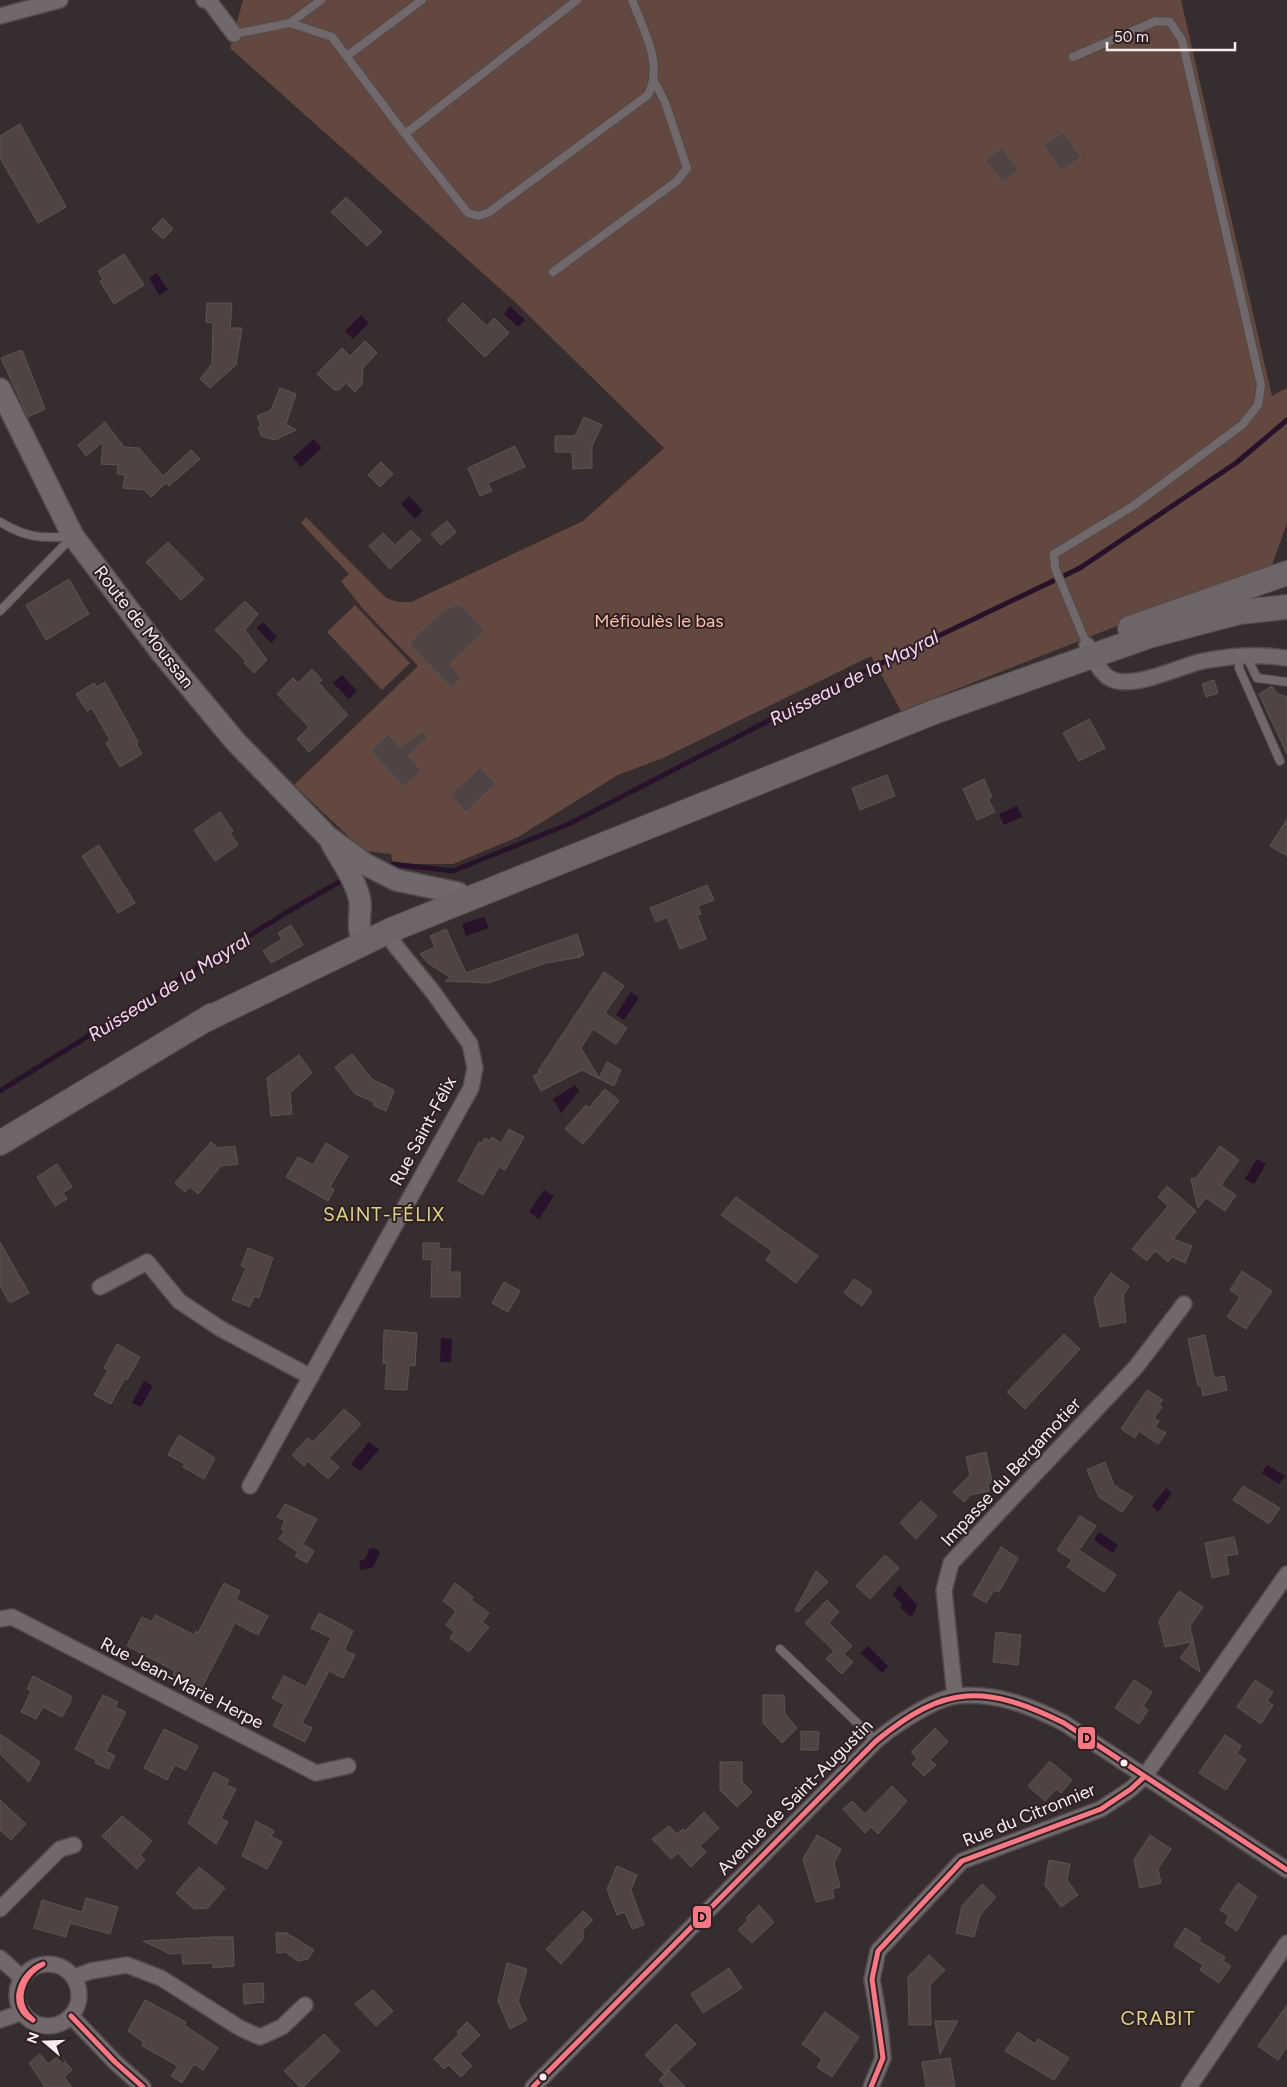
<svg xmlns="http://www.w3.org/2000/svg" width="1287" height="2087" font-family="Figtree,sans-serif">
<rect width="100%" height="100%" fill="#372d2f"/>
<path fill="#62483e" d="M243 0H1181L1272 396 1287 388V523L1272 565 901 711 871 656 663 758 618 775 518 837 453 864H393L391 854 364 851 294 785 418 666 363 609 341 581 349 574 301 523 306 517 386 598 399 602H411L583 521 664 448 514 301 230 48Z
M355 605 410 663 382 690 327 632Z"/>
<path fill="#28112b" d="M157 273 168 290 159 295 149 278Z
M510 306 525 320 518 327 504 314Z
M361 315 369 323 353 339 345 331Z
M313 439 322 448 301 467 293 458Z
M409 496 423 511 415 519 401 504Z
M263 622 277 637 271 643 257 628Z
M342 675 357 691 349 699 333 683Z
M1017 806 1022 817 1004 825 999 814Z
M484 917 489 928 466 936 462 924Z
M631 992 639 998 624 1020 616 1015Z
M575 1085 579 1091 561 1113 553 1099Z
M1257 1159 1266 1164 1254 1184 1245 1179Z
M544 1190 554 1196 539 1219 529 1212Z
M441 1338 452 1339 451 1362H440Z
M144 1381 153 1386 141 1407 132 1403Z
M369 1442 379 1450 360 1471 351 1464Z
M1267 1465 1285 1476 1279 1484 1262 1473Z
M1166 1488 1172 1493 1158 1512 1152 1506Z
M1099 1532 1118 1545 1113 1553 1094 1540Z
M372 1548 377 1549 380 1554 373 1567 361 1570 359 1562 366 1558 369 1549Z
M899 1585 917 1605 913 1615 909 1616 901 1608V1603L893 1595Z
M868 1646 888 1666 882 1673 861 1653Z"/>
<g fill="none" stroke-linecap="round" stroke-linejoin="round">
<path stroke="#28112b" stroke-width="5" d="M393 864 453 871 569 824 853 677 1080 568 1236 463 1287 420
M0 1091 289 911 339 882"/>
</g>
<path fill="#4f4343" stroke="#5c5454" d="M20 124 66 207 38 223 0 158V136Z
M1064 132 1081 158 1061 171 1043 145Z
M1002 147 1019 170 1002 182 985 160Z
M346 197 382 232 367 246 331 212Z
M163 218 173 229 163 239 152 229Z
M124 254 144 285 114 304 100 281 103 279 98 271Z
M207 303H232L230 328H242L236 365 210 388 200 379 212 364 213 323 206 322Z
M463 303 487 326 494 318 509 333 485 357 447 320Z
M365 341 377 353 363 368 362 384 355 392 346 383 339 390H334L317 374 342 348 350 356Z
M22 350 45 409 28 417 1 358Z
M280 388 296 394 286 424 296 430 275 440 261 436 258 427 261 426 257 416 271 410Z
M584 417 602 425 592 446V468L573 469 572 452H555V436H575Z
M105 422 124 447 139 448 163 476 191 450 200 459 169 486 166 483 151 497 144 490 123 488 125 475 117 474 118 465 101 464 103 442 86 456 78 445Z
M515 446 525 467 488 483 492 491 480 496 468 468Z
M381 462 393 474 380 487 368 475Z
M447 521 456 532 441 545 431 534Z
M411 530 421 540 390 569 369 546 383 533 395 545Z
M168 542 204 579 181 600 146 562Z
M69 579 89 614 46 640 26 605Z
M245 601 258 614 245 630 267 660 254 673 244 663 246 661 215 630Z
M460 604 485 630 450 664 462 678 451 688 409 643 446 608Z
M312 669 322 680 319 683 348 715 309 752 297 739 309 727 277 694 293 678 298 683Z
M1214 680 1218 693 1206 697 1202 684Z
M105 682 138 742 136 743 142 754 120 767 106 743 110 740 92 708 87 711 76 694 94 683 97 687Z
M1272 686 1276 693 1287 697V754L1259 694Z
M1089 719 1105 748 1079 761 1063 733Z
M422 731 428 737 408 756 422 771 404 787 371 751 388 734 400 747Z
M480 767 496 784 466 812 450 795Z
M887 775 895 796 860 810 852 788Z
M984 779 992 797 988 799 995 812 977 820 963 789Z
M220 812 233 831 230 833 238 845 215 861 194 830Z
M1287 819V856L1270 846Z
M99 845 135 903 118 913 82 856Z
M707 885 714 900 698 906 701 914 697 915 706 939 680 949 667 917 656 922 650 908Z
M291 925 303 945 271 963 263 951 282 939 278 933Z
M446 929 466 973 577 934 584 955H578L581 957 546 963 488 983 445 981 451 978 428 963 420 954 435 947 430 936Z
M604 972 624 986 605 1013 627 1028 616 1044 593 1029 581 1048 599 1078 607 1062 621 1070 614 1086 582 1070 541 1091 533 1076 541 1072 538 1071Z
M352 1054 372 1079 394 1090 386 1111 373 1105 374 1102 355 1094 335 1067Z
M299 1055 312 1073 290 1093 292 1114 271 1116 267 1078Z
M605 1089 619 1101 583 1144 565 1129 586 1105 589 1108Z
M509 1129 524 1137 505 1170 499 1167 483 1195 458 1181 479 1142 482 1143 485 1138 490 1141 492 1137 501 1143Z
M211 1142 218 1148 235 1146 238 1164 221 1166 198 1194 190 1187 185 1192 175 1183Z
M326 1143 348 1156 330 1187 334 1190 328 1201 286 1177 298 1157 313 1165Z
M1220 1146 1239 1160 1221 1185 1236 1195 1225 1211 1206 1198 1198 1208 1191 1179 1196 1178Z
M57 1164 72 1187 63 1193 67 1199 55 1206 37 1177Z
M1167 1186 1196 1211 1173 1239 1192 1246 1185 1263 1172 1257 1168 1262 1155 1251 1147 1261 1132 1249 1168 1206 1158 1197Z
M736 1197 818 1256 796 1283 766 1260 772 1251 721 1215Z
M0 1242 29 1293 10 1303 0 1286Z
M423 1243H439V1249L451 1248 450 1272H460V1297H431L432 1260 423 1259Z
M248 1248 273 1258 259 1298 254 1296 250 1307 232 1300 246 1268 241 1266Z
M1242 1271 1272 1291 1246 1329 1227 1317 1240 1297 1230 1290Z
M1111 1273 1129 1286 1123 1296 1126 1322 1100 1327 1094 1298Z
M854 1279 872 1291 862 1306 844 1293Z
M504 1282 520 1291 508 1312 492 1303Z
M384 1330 417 1333 415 1366 409 1365 407 1390 385 1389 387 1364 383 1363Z
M1064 1334 1080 1349 1025 1409 1007 1392Z
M1205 1335 1214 1378 1224 1376 1227 1390 1203 1396 1201 1385 1198 1386 1188 1339Z
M117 1344 140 1357 127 1380 125 1378 111 1404 94 1395 108 1370 104 1368Z
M1147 1390 1163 1400 1159 1405 1162 1407 1154 1418 1159 1421 1155 1427 1166 1433 1158 1444 1139 1431 1135 1438 1121 1429Z
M344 1409 361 1424 329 1458 339 1467 328 1479 308 1461 304 1466 292 1455 308 1438 313 1442Z
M179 1435 215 1458 204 1479 183 1467 185 1464 168 1455Z
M986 1452 992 1482 988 1483 989 1491 970 1495 964 1502 953 1492 970 1475 966 1457Z
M1105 1462 1114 1485 1133 1497 1122 1512 1099 1497 1087 1470Z
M1243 1486 1280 1508 1269 1524 1233 1500Z
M921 1501 937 1516 916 1539 900 1523Z
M285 1504 317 1519 303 1544 314 1551 307 1563 295 1556 298 1552 279 1539 285 1530 281 1529 285 1521 277 1517Z
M1080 1516 1096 1526 1079 1550 1116 1575 1104 1592 1067 1567 1072 1560 1057 1550Z
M1234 1537 1238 1554 1226 1556 1229 1574 1212 1578 1205 1543Z
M1001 1547 1018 1558 999 1592 994 1590 986 1603 973 1595Z
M885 1555 899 1568 870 1599 856 1586Z
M816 1571 828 1582 798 1612 795 1610Z
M224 1583 240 1591 236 1599 268 1616 258 1635 235 1623 201 1689 173 1675 175 1671 127 1646 142 1617 152 1622 155 1615 194 1635 196 1631 198 1633Z
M455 1583 473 1597 471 1600 489 1613 482 1622 489 1627 469 1652 450 1638 454 1632 446 1625 456 1611 443 1601Z
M1179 1591 1203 1607 1190 1626 1200 1672 1180 1658 1192 1642 1165 1647 1159 1621Z
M827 1600 839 1612 829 1623 852 1646 844 1654 853 1662 842 1674 826 1659 834 1651 805 1623Z
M319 1613 353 1631 344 1650 355 1655 343 1678 329 1671 302 1723 312 1728 305 1742 273 1726 284 1704 272 1698 284 1676 306 1687 331 1638 311 1628Z
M996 1632 1021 1635 1018 1665 993 1662Z
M33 1676 71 1696V1701L62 1717 43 1707 36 1719 21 1712 31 1691 27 1689Z
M1134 1680 1152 1692 1143 1706 1148 1710 1139 1724 1115 1708Z
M1255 1680 1273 1692 1267 1701 1273 1705 1261 1724 1237 1707Z
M103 1695 118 1702 115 1707 126 1712 106 1751 115 1756 108 1769 95 1763 96 1760 75 1749Z
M763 1695H784L785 1714 797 1728 782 1743 763 1723Z
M935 1728 948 1742 930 1760 936 1765 924 1776 912 1764 917 1758 911 1752Z
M164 1729 198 1746 186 1770 175 1765 167 1780 144 1768Z
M801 1731 819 1732 818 1750H801Z
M0 1734 40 1762 29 1782 0 1754Z
M1225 1735 1241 1746 1237 1753 1246 1760 1226 1790 1199 1773Z
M1050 1761 1072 1780 1061 1793 1056 1789 1045 1801 1028 1786Z
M720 1762H742V1782L752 1792 737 1807 720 1790Z
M214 1772 229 1780 226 1785 236 1789 221 1818 228 1822 216 1844 188 1823Z
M892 1786 907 1801 878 1834 871 1827 865 1833 843 1809 852 1801 865 1814Z
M0 1800 26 1824 11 1840 0 1830Z
M704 1812 719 1828 700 1846 706 1852 691 1867 678 1853 671 1859 652 1839 669 1826 677 1834 683 1829 685 1831Z
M122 1816 152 1841 140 1855 145 1860 137 1869 102 1836Z
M256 1821 274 1831 271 1836 282 1842 267 1869 242 1856Z
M817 1835 841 1849 834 1863 840 1887 832 1889 834 1898 816 1902 803 1859Z
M1150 1835 1171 1849 1158 1869 1161 1883 1140 1888 1134 1860Z
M1049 1860 1070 1864 1067 1880 1078 1895 1061 1907 1045 1885Z
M617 1866 637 1875 631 1890 644 1925 632 1929 625 1912 617 1915 607 1889Z
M199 1867 225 1888 208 1908 194 1909 176 1893Z
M1238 1883 1257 1896 1237 1931 1225 1923 1229 1916 1220 1910Z
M982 1884 996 1897 980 1915 974 1937 956 1933 962 1906Z
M86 1898 118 1907 110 1934 70 1923 66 1937 34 1928 42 1900 82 1912Z
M759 1905 774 1922 752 1943 738 1930 748 1920 746 1918Z
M583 1911 593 1920 583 1930V1939L561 1964 546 1949Z
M1185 1928 1201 1938 1199 1941 1225 1957 1223 1961 1231 1966 1219 1983 1200 1970 1203 1965 1174 1946Z
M276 1933H287L314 1950 308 1959 298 1961 285 1952 277 1953Z
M212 1937H233L234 1966 213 1968V1963L183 1964 182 1953 170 1954 143 1941Z
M929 1955 945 1970 930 1985 931 2025H909L908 1977Z
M507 1963 527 1969 518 2001 527 2020 510 2029 498 2001Z
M729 1968 742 1988 703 2013 691 1994Z
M263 1983 264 2002 244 2004 243 1984Z
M373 1990 393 2011 376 2026 355 2004Z
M145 2000 186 2022 184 2025 218 2048 203 2070 194 2064 182 2083 171 2076 178 2066 142 2046 143 2042 128 2031Z
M1287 2005V2047L1278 2060 1258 2046Z
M825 2012 859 2037 832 2077 817 2067 822 2059 802 2044Z
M935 2021H958L940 2054Z
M467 2022 480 2035 460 2054 472 2066 461 2077 449 2065 444 2069 434 2059 459 2034 457 2032Z
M676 2024 696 2044 664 2074 645 2055Z
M1018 2032 1035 2044 1038 2039 1069 2058 1054 2080 1005 2051Z
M324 2034 340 2051 303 2087H300L284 2071Z
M40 2054 48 2064 60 2055 72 2070 64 2077 72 2087H45L29 2063Z
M950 2058 955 2087H926L922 2062Z
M669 2070 685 2087H666L659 2080Z"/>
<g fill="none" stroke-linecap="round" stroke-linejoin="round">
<g stroke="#524a4b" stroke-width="10">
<path id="lane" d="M290 23 321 0
M234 34 290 23 332 37 405 134 468 213 478 216 488 213 648 95C664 65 643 29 632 0
M347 56 422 0
M1073 57 1156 21 1170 22 1182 40 1261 385 1258 405 1242 425 1133 506 1054 554 1055 568 1087 645
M405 134 577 0
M553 272 677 181 687 168 665 102 655 83
M0 522C27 538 42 539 73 536L0 611
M1247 657 1257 678 1287 682
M1239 658V668L1280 761
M780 1649 876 1741"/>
</g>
<g stroke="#524a4b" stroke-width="18">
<path id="street" d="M204 0 210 2 234 34
M0 16 60 0
M1087 645C1092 656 1100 674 1111 679 1134 690 1180 666 1203 661 1229 656 1261 654 1287 658
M100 1287 147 1262 179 1301 221 1329 311 1377
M250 1486 471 1088 475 1068 470 1044 433 992 394 944 391 930
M0 1619 12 1617 316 1773 348 1766
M955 1696 944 1590 951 1563 1136 1367 1184 1304
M0 1909 60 1849 74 1845
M0 1958 22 1978
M17 1995a31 31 0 1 1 62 0a31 31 0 1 1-62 0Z
M74 1977 91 1971 127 1965 161 1978 240 2028 260 2037 282 2027 305 2005
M71 2016 115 2062 143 2087
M0 2020 23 2012
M533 2087 876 1741C893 1726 934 1699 956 1696 995 1692 1031 1706 1064 1723L1287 1870
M871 2087 883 2058 880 2025 872 1979 878 1951 962 1861 1101 1809 1131 1789 1144 1777 1287 1574
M1189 2087 1287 1943"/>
</g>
<g stroke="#524a4b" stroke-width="24">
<path id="secondary" d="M0 389 73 536 160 651 235 741 328 837 365 864 396 880 458 893
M332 844C342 862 356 880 360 901 361 911 358 920 360 932"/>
</g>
<g stroke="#524a4b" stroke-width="26">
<path id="primary" d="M1130 628 1287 573
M199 1023 391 930 934 712 1149 636 1240 612 1287 607
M0 1143 213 1015"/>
</g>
<use href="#lane" stroke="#70686a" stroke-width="8"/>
<use href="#street" stroke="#70686a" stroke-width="15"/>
<use href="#secondary" stroke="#70686a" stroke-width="21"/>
<use href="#primary" stroke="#6f6468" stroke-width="24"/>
<g stroke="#302024" stroke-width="9">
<path id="bus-1" d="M71 2016 115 2062 143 2087
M33 2020C7 2007 20 1972 43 1964
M33 2020C12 2003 21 1976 43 1964
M533 2087 876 1741C945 1684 985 1684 1064 1723L1287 1870
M871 2087 883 2058 872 1979 878 1951 962 1861 1101 1809 1131 1789 1144 1777"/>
</g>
<use href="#bus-1" stroke="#fa7884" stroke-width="5"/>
</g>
<g fill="#f9edef" stroke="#302024" stroke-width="2">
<circle cx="1124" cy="1763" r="4.5"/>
<circle cx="543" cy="2077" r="4.5"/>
</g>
<g text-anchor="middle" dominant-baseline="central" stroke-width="4" stroke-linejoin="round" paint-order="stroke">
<g font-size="18" fill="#fcc2aa" stroke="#302024">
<text x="659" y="621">Méfioulès le bas</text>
</g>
<g font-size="18" fill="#f9edef" stroke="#302024">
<text transform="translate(144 627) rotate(52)">Route de Moussan</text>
<text transform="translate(423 1131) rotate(-62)">Rue Saint-Félix</text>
<text transform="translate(1011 1472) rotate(-47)">Impasse du Bergamotier</text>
<text transform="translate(182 1683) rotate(27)">Rue Jean-Marie Herpe</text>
<text transform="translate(795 1797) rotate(-45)">Avenue de Saint-Augustin</text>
<text transform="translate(1029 1815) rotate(-22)">Rue du Citronnier</text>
</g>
<g font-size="19" font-style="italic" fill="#f5d7f9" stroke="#302024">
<text transform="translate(854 678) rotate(-27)">Ruisseau de la Mayral</text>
<text transform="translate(169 987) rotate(-32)">Ruisseau de la Mayral</text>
</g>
<g font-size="19" letter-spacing="1" fill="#dbd687" stroke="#302024">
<text x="384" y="1214">SAINT-FÉLIX</text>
</g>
<g font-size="20" letter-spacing="1" fill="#dbd687" stroke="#302024">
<text x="1158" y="2018">CRABIT</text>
</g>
</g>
<g stroke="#302024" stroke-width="2">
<rect x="1077" y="1726" width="19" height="24" rx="5" fill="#fa7884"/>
<rect x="692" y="1905" width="20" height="24" rx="5" fill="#fa7884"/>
</g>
<g font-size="14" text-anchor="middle" font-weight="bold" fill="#111">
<text x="1087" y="1743">D</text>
<text x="702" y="1922">D</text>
</g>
<g transform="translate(45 2042) rotate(289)" stroke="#302024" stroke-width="4" paint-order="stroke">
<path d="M0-4L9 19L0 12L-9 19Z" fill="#f9edef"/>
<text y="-8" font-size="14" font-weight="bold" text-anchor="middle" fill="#f9edef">N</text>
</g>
<path d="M1107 42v8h128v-8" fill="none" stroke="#f9edef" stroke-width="2.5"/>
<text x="1114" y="42" font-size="15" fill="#f9edef" stroke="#302024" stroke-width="4" paint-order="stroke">50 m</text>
</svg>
